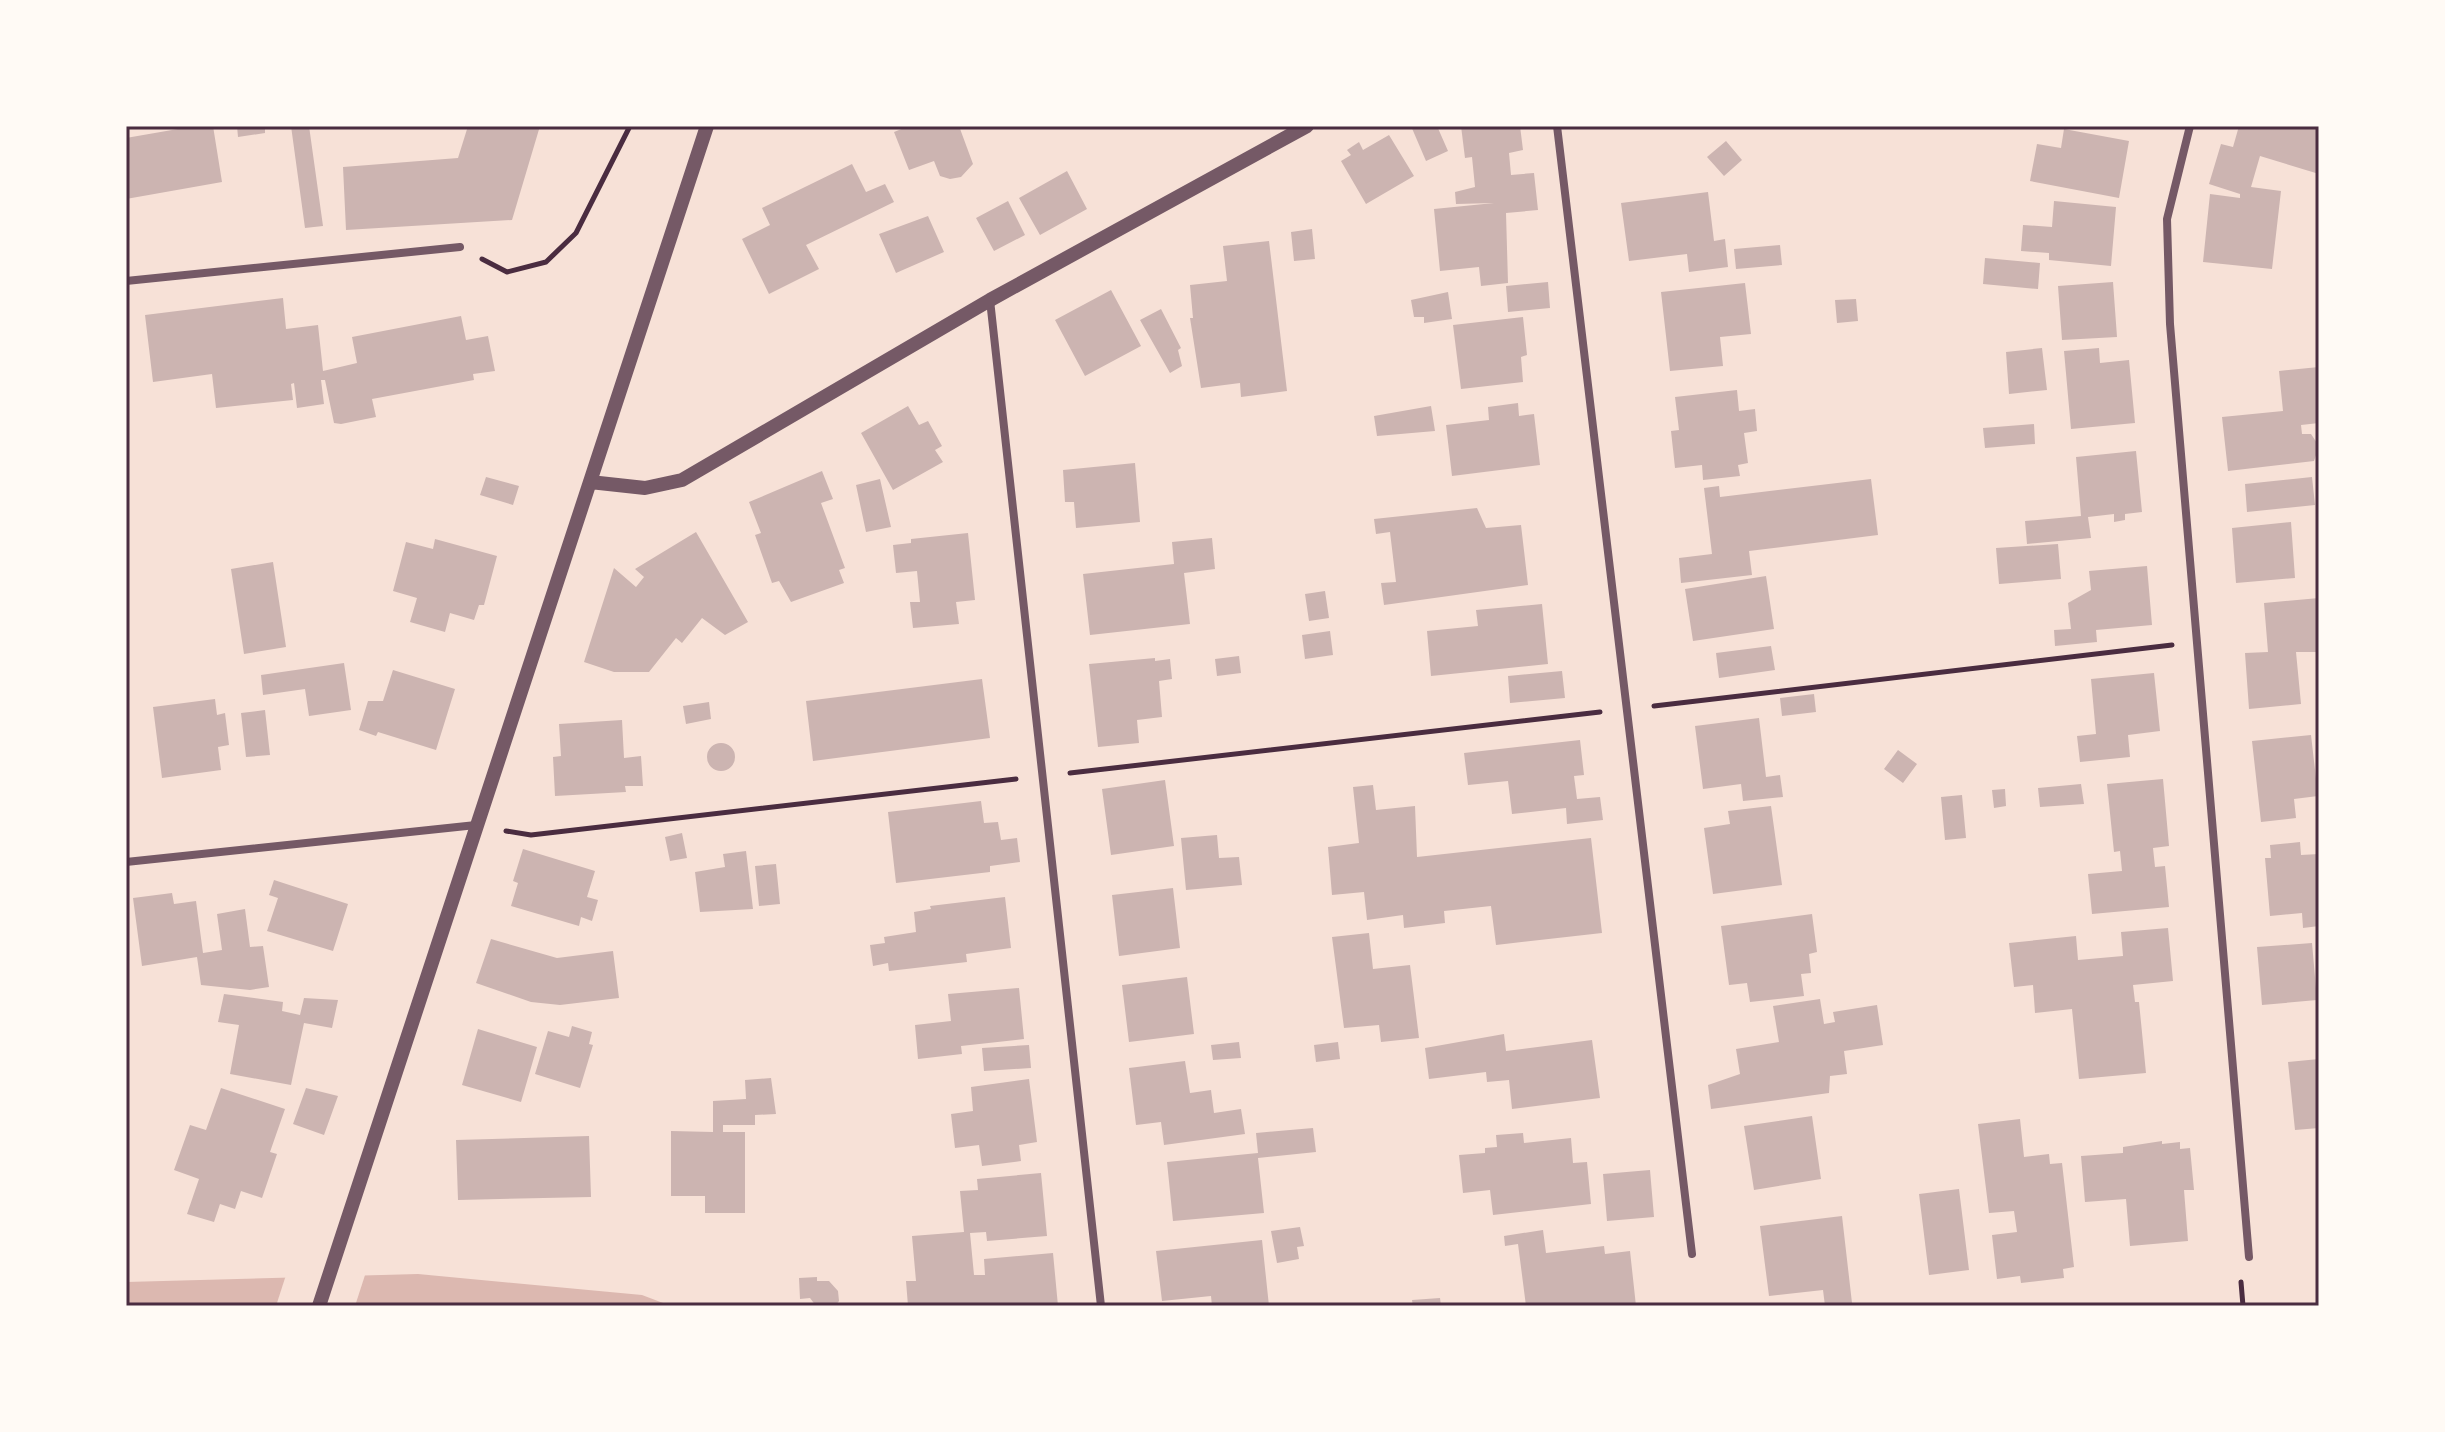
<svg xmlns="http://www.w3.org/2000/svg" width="2445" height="1432" font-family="Barlow,sans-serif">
<rect width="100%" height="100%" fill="#f7e1d7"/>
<path fill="#dcb8b0" d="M418 1274 642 1295 671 1306H126V1282Z"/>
<path fill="#f7e1d7" d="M366 1272 355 1306H276L286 1275Z"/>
<path fill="#ccb4b1" d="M195 126H213L222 182 126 199V138Z
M237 126H265V133L238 137Z
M291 126H309L323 226 305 228Z
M468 126H540L512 220 346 230 343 167 458 158Z
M909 126H959L973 164 961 177 950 179 940 176 934 161 909 170 894 132Z
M1411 126H1437L1448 151 1426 161Z
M1461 126H1520L1523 150 1509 153 1511 175 1534 173 1538 210 1506 213 1508 283 1481 286 1479 267 1440 271 1434 209 1494 203 1456 204 1455 192 1475 187 1472 157 1465 158Z
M2239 126H2319V174L2260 156 2251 187 2281 191 2272 269 2203 262 2210 194 2240 198V194L2209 184 2221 144 2233 147Z
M2064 129 2129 141 2119 198 2030 181 2037 144 2061 148Z
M1389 135 1414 176 1366 204 1341 161 1351 155 1347 150 1359 142 1363 150Z
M1726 141 1742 160 1724 176 1707 157Z
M852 164 866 192 885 184 894 202 806 245 819 269 769 294 742 239 770 225 762 208Z
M1067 171 1087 209 1040 235 1019 198Z
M1708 192 1714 241 1725 239 1728 267 1689 272 1687 254 1629 261 1621 203Z
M1008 201 1025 235 994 251 976 218Z
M2054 201 2116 207 2111 266 2049 260V253L2021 251 2023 225 2052 227Z
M928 216 944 252 896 273 879 234Z
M1312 229 1315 259 1294 261 1291 232Z
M1269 241 1287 391 1241 397 1240 383 1201 388 1190 318H1193L1190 285 1227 281 1223 246Z
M1780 245 1782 265 1736 269 1734 249Z
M1985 258 2040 263 2038 289 1983 284Z
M1548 282 1550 308 1508 312 1506 286Z
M2113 282 2117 337 2062 340 2058 286Z
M1745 283 1751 334 1720 337 1723 366 1670 371 1661 292Z
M1111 290 1141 346 1085 376 1055 320Z
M1448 292 1452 319 1424 323V317H1414L1411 300Z
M283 298 286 329 318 325 323 371 357 363 352 337 461 316 466 340 488 336 495 371 473 374 474 380 372 399 376 417 341 424 334 423 325 380H321L324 404 297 408 294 383 291 384 293 400 216 408 212 374 153 382 145 315Z
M1856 299 1858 321 1837 323 1835 300Z
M1161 309 1181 348 1178 350 1182 366 1170 373 1140 320Z
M1523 317 1527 355 1521 357 1523 382 1461 389 1453 325Z
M2042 348 2047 390 2009 394 2006 352Z
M2099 348 2100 363 2129 360 2135 423 2071 429 2064 351Z
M2319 367V423L2301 425 2302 434H2311L2319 446 2314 461 2228 471 2222 417 2283 411 2279 371Z
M1737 390 1739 411 1755 409 1757 431 1744 433 1748 463 1738 465 1740 476 1703 480 1702 465 1675 468 1671 431 1679 430 1675 397Z
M1518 403 1519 416 1534 414 1540 465 1452 476 1446 425 1489 420 1488 407Z
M908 406 919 425 928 421 942 446 935 450 943 462 893 490 861 433Z
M1431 406 1435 431 1377 436 1374 416Z
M2034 424 2035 444 1985 448 1983 428Z
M2136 451 2142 512 2125 514V520L2114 522V514L2088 517 2091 538 2027 544 2025 521 2081 516 2076 457Z
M1135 463 1140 522 1076 528 1074 502H1065L1063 470Z
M822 471 833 499 821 503 845 568 839 570 844 583 791 602 779 581 772 583 755 535 761 533 749 502Z
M486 477 519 486 513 505 480 495Z
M2312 477 2315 505 2247 512 2245 484Z
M880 479 891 527 866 532 856 485Z
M1871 479 1878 535 1749 551 1752 575 1681 583 1679 558 1712 554 1704 488 1719 486 1720 497Z
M1477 508 1486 528 1521 525 1528 585 1384 605 1381 583 1396 582 1390 532 1376 534 1374 519Z
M2291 522 2295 578 2236 583 2232 528Z
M696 532 748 622 725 635 702 618 682 643 676 638 649 672H614L584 662 614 568 636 587 644 577 635 569Z
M968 533 975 600 956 602 959 624 913 628 910 602H920L917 571 896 573 893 545 911 543V539Z
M1212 538 1215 569 1184 573 1190 624 1090 635 1083 574 1174 564 1172 542Z
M435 539 497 556 484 605H479L474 620 450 613 445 632 410 622 417 598 393 591 406 542 433 549Z
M2058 544 2061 579 1999 584 1996 548Z
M273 562 286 647 244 654 231 569Z
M2147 566 2152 625 2096 630 2097 642 2055 646 2054 630 2071 629 2068 603 2091 590 2089 571Z
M1766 576 1774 629 1693 641 1685 589Z
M1325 591 1329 618 1309 621 1305 594Z
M2319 598V652H2296L2301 704 2249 709 2245 653 2268 652 2264 603Z
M1542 604 1548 664 1431 676 1427 631 1478 626 1476 610Z
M1330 631 1333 655 1305 659 1302 635Z
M1771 646 1775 670 1719 678 1716 653Z
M1239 656 1241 673 1217 676 1215 659Z
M1155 658V661L1170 659 1172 679 1159 681 1162 717 1137 720 1139 743 1098 747 1089 664Z
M344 663 351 710 309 716 305 689 263 695 261 675Z
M393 670 455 689 436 750 378 732 376 736 359 730 368 701H383Z
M1562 671 1565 698 1510 703 1508 676Z
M2154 673 2160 731 2128 735 2130 757 2080 762 2077 736 2096 734 2091 679Z
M982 679 990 738 813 761 806 701Z
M1814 694 1816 712 1782 716 1780 698Z
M215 699 217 715 225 713 229 745 218 747 221 770 162 778 153 707Z
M709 702 711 719 686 724 683 706Z
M265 710 270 755 246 757 241 713Z
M1759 718 1766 777 1780 775 1783 797 1743 801 1741 784 1703 789 1695 726Z
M622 720 624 758 641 756 643 786H625L626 792 555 796 553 757 561 756 559 724Z
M2311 735 2318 796 2294 799 2296 818 2261 822 2252 741Z
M1580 740 1584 775 1574 776 1577 799 1600 797 1603 820 1567 824 1566 808 1512 814 1508 781 1468 785 1464 753Z
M707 757a14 14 0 1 1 28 0a14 14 0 1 1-28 0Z
M1898 750 1917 764 1903 783 1884 769Z
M2163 779 2169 846 2153 848 2155 867 2165 866 2169 907 2092 914 2088 874 2122 871 2120 851 2114 852 2107 784Z
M1165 780 1174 846 1111 855 1102 789Z
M2081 784 2084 804 2040 807 2038 788Z
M1373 785 1376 810 1415 806 1417 857 1591 838 1602 933 1496 945 1491 906 1444 911 1445 923 1404 928 1403 915 1367 920 1364 892 1332 895 1328 847 1359 843 1353 787Z
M2005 789 2006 806 1994 808 1992 790Z
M1962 795 1966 838 1945 840 1941 797Z
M981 801 984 823 998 822 1001 840 1017 838 1020 862 990 866V872L896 883 888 812Z
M1771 806 1782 885 1713 894 1704 828 1730 824 1728 811Z
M682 833 687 858 670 861 665 837Z
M1217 835 1219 858 1239 857 1242 885 1186 890 1181 838Z
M2300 842 2301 855 2319 854V926L2303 928 2302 913 2270 916 2265 858H2271L2270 845Z
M523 849 595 871 587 897 598 900 592 921 581 917 579 926 511 906 518 883 513 881Z
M746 851 753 909 700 912 695 872 725 867 723 854Z
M776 864 780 904 759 906 755 866Z
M274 880 348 904 333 951 267 931 278 898 269 895Z
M1173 888 1180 948 1119 956 1112 895Z
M172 893 174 904 196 901 203 953 222 950 217 914 245 909 250 947 263 946 269 987 250 990 201 985 197 957 142 966 133 898Z
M1005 897 1011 948 966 954 967 962 889 971 888 963 873 966 870 945 885 943 884 937 916 932 914 912 931 909 930 906Z
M1812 914 1817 952 1809 954 1811 973 1801 974 1804 996 1750 1002 1747 983 1729 985 1721 926Z
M2168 928 2173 981 2133 985 2135 1002H2139L2146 1073 2079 1079 2072 1009 2035 1013 2033 985 2014 987 2009 943 2076 936 2078 960 2123 956 2121 932Z
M1369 933 1373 969 1410 965 1419 1038 1381 1042 1379 1025 1344 1028 1332 937Z
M491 939 557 958 613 951 619 998 560 1005 531 1002 476 983Z
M2312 943 2317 1000 2262 1005 2257 947Z
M1187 977 1194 1034 1129 1042 1122 985Z
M1019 988 1024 1039 961 1046 962 1054 918 1059 915 1025 951 1021 948 994Z
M224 994 283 1002 282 1011 300 1015 304 998 338 1000 332 1028 304 1023 291 1085 230 1074 239 1025 218 1022Z
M1820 999 1824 1024 1835 1022 1833 1012 1877 1005 1883 1045 1844 1051 1847 1074 1830 1076 1829 1093 1711 1109 1708 1085 1740 1074 1736 1049 1779 1042 1773 1006Z
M572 1026 592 1032 589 1044 593 1045 580 1088 535 1074 548 1031 569 1037Z
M478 1029 537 1047 521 1102 462 1085Z
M1504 1034 1506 1051 1592 1040 1600 1098 1512 1109 1509 1080 1487 1082 1486 1072 1429 1079 1425 1048Z
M1239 1042 1241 1058 1213 1060 1211 1045Z
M1338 1042 1340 1059 1316 1062 1314 1045Z
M1029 1045 1031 1068 984 1071 982 1048Z
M2319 1059V1128L2295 1130 2288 1062Z
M1185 1061 1190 1093 1211 1090 1214 1113 1241 1109 1245 1134 1164 1145 1161 1122 1136 1125 1129 1068Z
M771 1078 776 1114 755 1115V1125H723V1132H745V1213H705V1196H671V1131L713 1132V1101L746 1099 745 1080Z
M1029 1079 1037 1142 1019 1145 1021 1161 982 1166 979 1145 955 1148 951 1114 973 1111 971 1087Z
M221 1088 285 1109 270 1152 277 1154 262 1198 241 1191 235 1209 220 1204 214 1222 187 1214 199 1179 174 1170 190 1125 206 1130Z
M306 1088 338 1096 324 1135 293 1124Z
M1812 1116 1821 1179 1754 1190 1744 1126Z
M2020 1119 2024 1157 2049 1154 2050 1164 2062 1163 2074 1267 2063 1269 2064 1278 2021 1283 2020 1276 1997 1279 1992 1235 2017 1232 2014 1211 1989 1213 1978 1124Z
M1313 1128 1316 1152 1258 1158 1264 1213 1173 1221 1167 1162 1258 1153 1256 1133Z
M1523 1133 1524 1143 1571 1138 1573 1163 1587 1162 1591 1204 1493 1215 1490 1190 1463 1193 1459 1155 1485 1153V1148L1497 1147 1496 1135Z
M589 1136 591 1197 458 1200 456 1140Z
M2162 1141V1144L2180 1142V1149L2190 1148 2194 1190H2184L2188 1241 2130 1246 2126 1199 2085 1202 2081 1156 2123 1153V1147Z
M1650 1170 1654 1217 1607 1221 1603 1174Z
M1041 1173 1047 1236 987 1241 986 1232 970 1233 974 1275H985L984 1259 1053 1253 1058 1306H908L906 1281H916L912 1236 964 1232 960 1191 978 1190 977 1179Z
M1959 1189 1969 1270 1929 1275 1919 1194Z
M1842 1216 1852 1303 1825 1306 1823 1290 1769 1296 1760 1226Z
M1300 1227 1304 1246 1297 1247 1299 1259 1277 1263 1271 1231Z
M1543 1230 1546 1253 1604 1246 1605 1254 1630 1251 1636 1306H1526L1518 1244 1505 1246 1504 1236Z
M1262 1240 1269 1306H1212L1211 1296 1162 1301 1156 1251Z
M817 1277V1281H829L838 1291 839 1301 835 1306H816L810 1298 800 1299 799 1278Z
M1440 1298 1441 1306H1413L1412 1300Z"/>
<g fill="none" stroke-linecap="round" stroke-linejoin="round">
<path stroke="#4a2c40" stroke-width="5" d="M482 259 507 272 546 262 576 233 630 126
M1654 706 2172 645
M1070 773 1600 712
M506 831 531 835 1016 779
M2241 1282 2243 1306"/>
<path stroke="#755966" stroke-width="8" d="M1557 126 1692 1254
M2190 126 2167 219 2170 324 2249 1257
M126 281 460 247
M990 300 1101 1306
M126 862 476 825"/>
<path stroke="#755966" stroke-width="14" d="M590 482 645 488 682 480 990 300 1307 126
M319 1306 707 126"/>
</g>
<rect width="2445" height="1432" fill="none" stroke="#fffaf5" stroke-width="256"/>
<rect x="128" y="128" width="2189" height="1176" fill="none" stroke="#4a2c40" stroke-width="3"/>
</svg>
